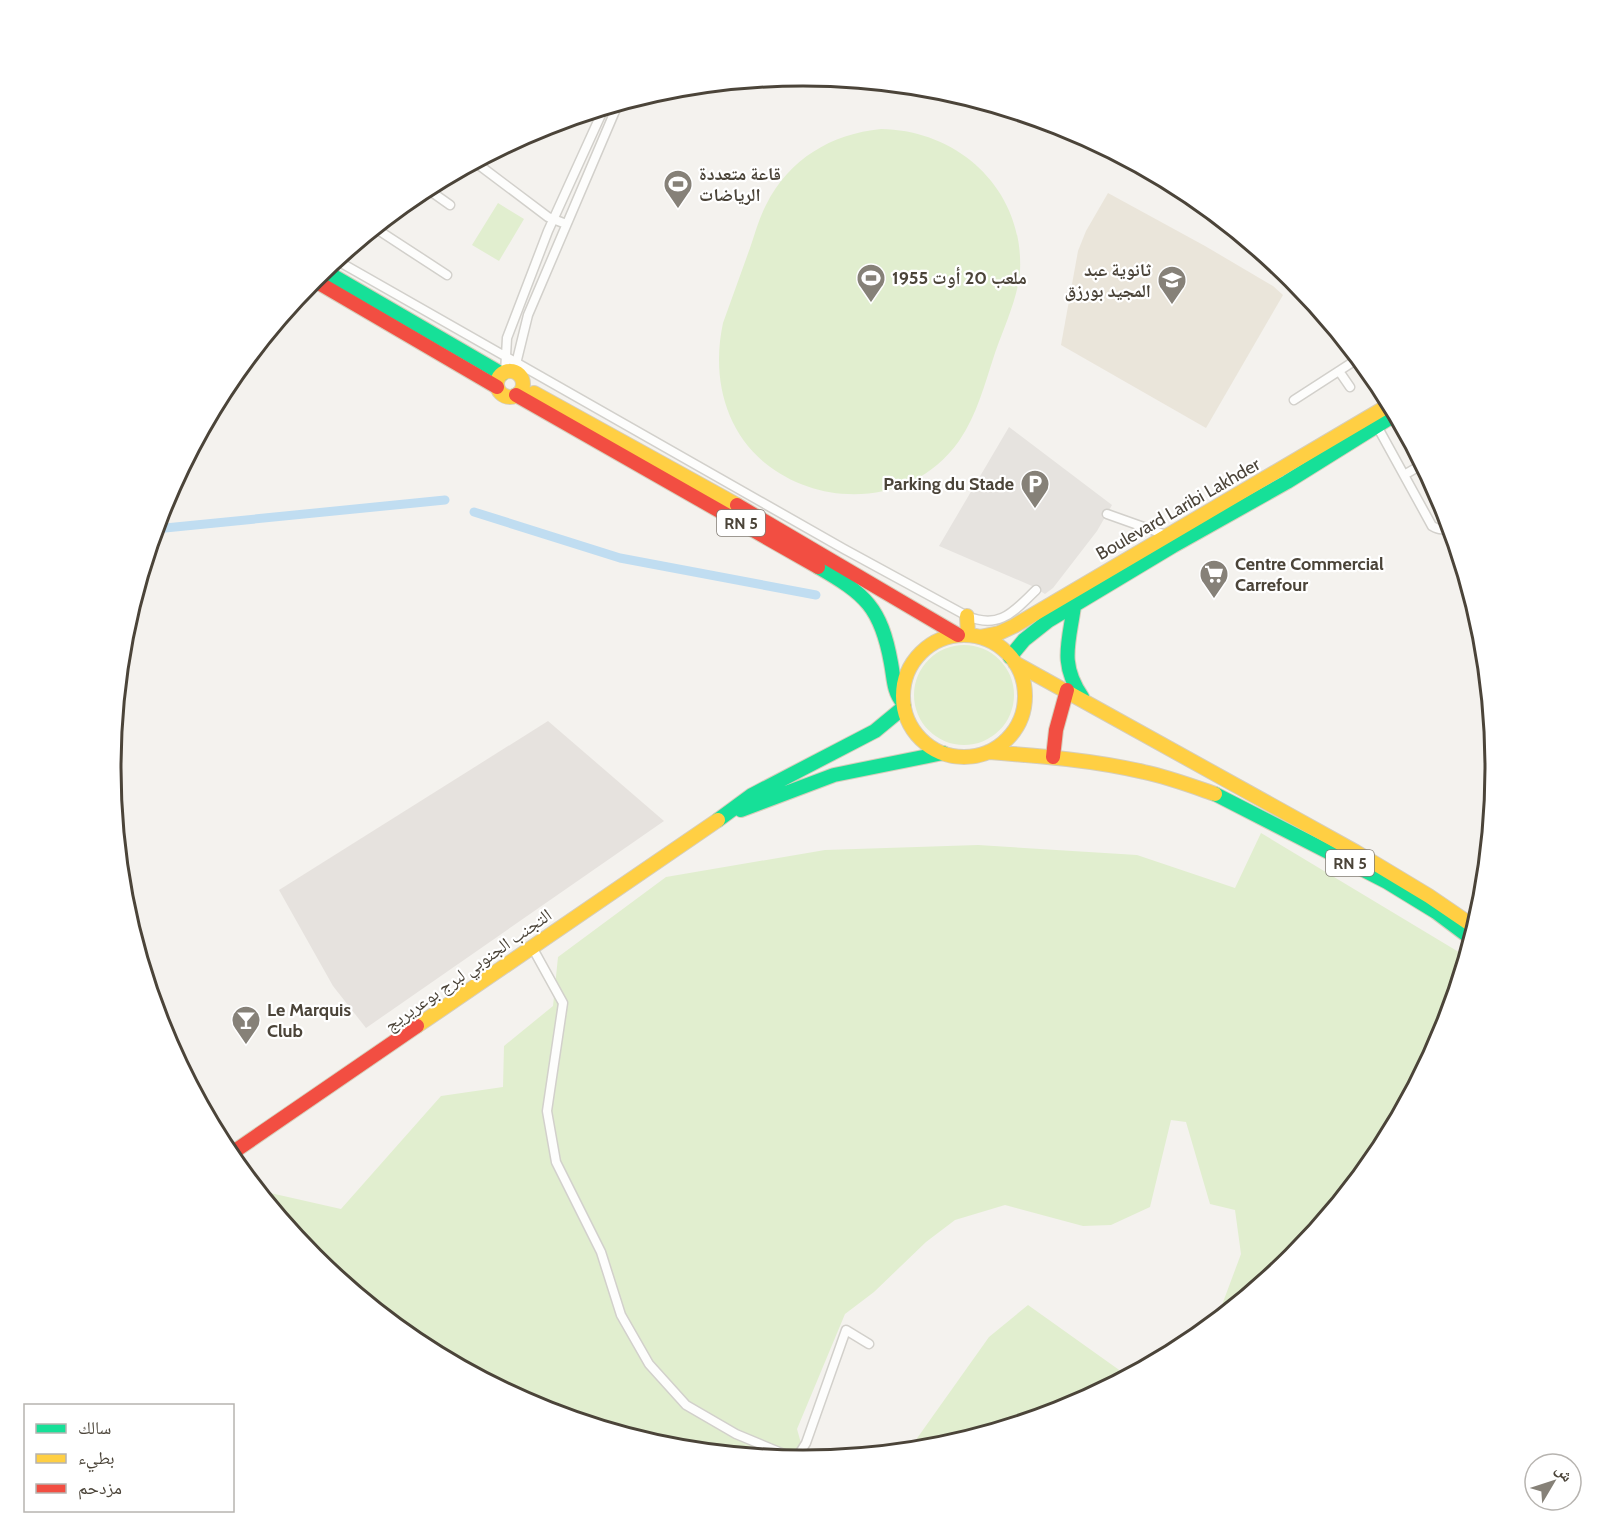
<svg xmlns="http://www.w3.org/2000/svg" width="1607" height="1536" font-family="Cabin,'Noto Naskh Arabic',sans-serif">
<rect width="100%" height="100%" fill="#f4f2ee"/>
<path fill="#e6e2de" d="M548 721 664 821 366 1028 333 986 279 890Z"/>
<path fill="#eae5da" d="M1108 193 1205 246 1273 286 1283 295 1206 428 1061 345 1078 251 1086 231Z"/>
<path fill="#e1eecf" d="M881 129C959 130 1024 190 1020 271 1018 298 1004 327 995 353 985 383 977 415 959 441 914 505 823 510 765 463 723 428 712 374 723 323 732 298 741 273 750 248 755 234 759 218 766 205 789 159 831 134 881 129Z
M498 203 524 219 499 261 472 245Z
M914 695a50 50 0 1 1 100 0a50 50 0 1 1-100 0Z
M1261 833 1467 957 1444 1034 1380 1153 1293 1258 1216 1321 1241 1254 1235 1210 1210 1204 1186 1122 1171 1120 1150 1207 1111 1225 1083 1226 1005 1205 955 1220 926 1242 874 1292 845 1314 797 1429 806 1461 668 1448 538 1408 418 1344 313 1258 257 1190 341 1209 441 1096 503 1087 504 1046 553 1006 558 957 666 877 825 850 978 845 1137 855 1235 888Z
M1028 1305 1122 1372 1125 1378 1068 1408 938 1448 908 1451 989 1337Z"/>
<path fill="#e6e3df" d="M1009 427 1112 505 1097 531 1053 588 1045 594 1032 586 939 546Z"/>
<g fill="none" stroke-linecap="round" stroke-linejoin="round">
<path stroke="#c0ddf1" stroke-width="9" d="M474 512 620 558 816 595
M155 529 445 500"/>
<g stroke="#d2d0cb" stroke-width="11">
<path id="street" d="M519 138 561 126
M475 162 548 217 566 224
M426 188 450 205
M375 228 447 275
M336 260 844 549 967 616C1000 630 1014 611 1036 590
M1339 371 1350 387
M514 372 528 315 618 104
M505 373 507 338 548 231 604 108
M1294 400 1359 358
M1377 426 1432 526C1439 530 1444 531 1451 526
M1404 475 1423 464
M1107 514 1166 535
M532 947 563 1003 547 1111 556 1162 601 1252 621 1315 649 1364 686 1405 736 1434 796 1459 806 1443 846 1330 869 1344"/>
</g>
<g stroke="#d6cebb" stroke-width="16">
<path id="fast" d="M323 270 502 374
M818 567C865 594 881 607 891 663 894 678 893 691 903 703
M1074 606C1069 643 1059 663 1082 697
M1010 657 1024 640 1048 621 1173 546 1287 482 1396 414
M1215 794 1387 882 1436 912 1472 939
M741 810 834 775 943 753
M718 820 752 795 875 731 904 707"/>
</g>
<g stroke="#d6cebb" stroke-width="16">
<path id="slow" d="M497 384a13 13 0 1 1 26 0a13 13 0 1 1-26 0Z
M534 393 737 505
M967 616 968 635
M903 696a61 61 0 1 1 122 0a61 61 0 1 1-122 0Z
M980 637 999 633 1014 626 1391 404
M1015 663 1356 852 1429 896 1476 928
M988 752C1040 756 1093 760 1144 772 1168 777 1192 786 1215 794
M417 1026 718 820"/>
</g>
<g stroke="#d6cebb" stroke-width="16">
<path id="jam" d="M312 279 497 387
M516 395 818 567
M737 505 958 635
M1053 757 1056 730 1067 690
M229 1155 417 1026"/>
</g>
<use href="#street" stroke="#fdfdfc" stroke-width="8"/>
<use href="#fast" stroke="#16e098" stroke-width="14"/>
<use href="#slow" stroke="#ffcf43" stroke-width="14"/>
<use href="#jam" stroke="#f24e42" stroke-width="14"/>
</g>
<defs>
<g id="stadium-pin" transform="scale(1.5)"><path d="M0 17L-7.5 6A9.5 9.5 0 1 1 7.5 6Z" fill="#868178" stroke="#fff"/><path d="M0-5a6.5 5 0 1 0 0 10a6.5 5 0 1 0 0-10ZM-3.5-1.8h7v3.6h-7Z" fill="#fff"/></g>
<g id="school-pin" transform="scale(1.5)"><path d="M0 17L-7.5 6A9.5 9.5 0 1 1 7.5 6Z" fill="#868178" stroke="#fff"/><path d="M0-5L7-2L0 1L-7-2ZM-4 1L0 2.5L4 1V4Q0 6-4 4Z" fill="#fff"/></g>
<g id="parking-pin" transform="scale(1.5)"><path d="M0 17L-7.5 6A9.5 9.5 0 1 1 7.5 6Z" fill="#868178" stroke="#fff"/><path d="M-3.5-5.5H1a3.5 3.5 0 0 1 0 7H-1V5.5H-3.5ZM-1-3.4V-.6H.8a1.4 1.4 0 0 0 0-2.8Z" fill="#fff"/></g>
<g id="supermarket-pin" transform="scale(1.5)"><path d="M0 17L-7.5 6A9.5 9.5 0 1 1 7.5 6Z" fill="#868178" stroke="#fff"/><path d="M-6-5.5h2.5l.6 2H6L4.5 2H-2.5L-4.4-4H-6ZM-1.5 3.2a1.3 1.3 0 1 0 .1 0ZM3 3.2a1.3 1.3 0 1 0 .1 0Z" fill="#fff"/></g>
<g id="bar-pin" transform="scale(1.5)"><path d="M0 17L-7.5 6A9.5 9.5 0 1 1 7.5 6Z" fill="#868178" stroke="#fff"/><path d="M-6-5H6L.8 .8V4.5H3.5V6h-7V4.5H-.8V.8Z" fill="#fff"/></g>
</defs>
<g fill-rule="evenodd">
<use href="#stadium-pin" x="678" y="184"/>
<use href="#stadium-pin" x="871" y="278"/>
<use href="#school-pin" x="1172" y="280"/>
<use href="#parking-pin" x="1035" y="484"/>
<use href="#supermarket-pin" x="1214" y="574"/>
<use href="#bar-pin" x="246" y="1020"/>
</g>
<g text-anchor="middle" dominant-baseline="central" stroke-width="4.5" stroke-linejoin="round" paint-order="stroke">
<g fill="#fff" stroke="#817c74" stroke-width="1.5">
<rect x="717" y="510" width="48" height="26" rx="4.5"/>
<rect x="1326" y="850" width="48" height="26" rx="4.5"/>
</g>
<g font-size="16" font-weight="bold" fill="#4b4439">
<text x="741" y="523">RN 5</text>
<text x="1350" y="863">RN 5</text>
</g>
<g font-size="18" font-weight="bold" fill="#4b4439" stroke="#fff" text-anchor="start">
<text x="699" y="174">قاعة متعددة<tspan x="699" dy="21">الرياضات</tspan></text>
<text x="1151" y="270" text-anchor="end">ثانوية عبد<tspan x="1151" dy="21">المجيد بورزق</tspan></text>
<text x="892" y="278">ملعب 20 أوت 1955</text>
<text x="1014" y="484" text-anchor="end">Parking du Stade</text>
<text x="1235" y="564">Centre Commercial<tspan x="1235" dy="21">Carrefour</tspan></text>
<text x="267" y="1010">Le Marquis<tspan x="267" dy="21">Club</tspan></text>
</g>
<g font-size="18" fill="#4b4439" stroke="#fff">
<text transform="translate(1178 509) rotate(-30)">Boulevard Laribi Lakhder</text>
<text transform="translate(468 970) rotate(-35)">التجنب الجنوبي لبرج بوعريريج</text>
</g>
</g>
<path d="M0 0H1607V1536H0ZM121 768a682 682 0 1 1 1364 0a682 682 0 1 1-1364 0Z" fill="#fff" fill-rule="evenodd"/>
<path fill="none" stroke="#4b4439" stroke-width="3" d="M121 768a682 682 0 1 1 1364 0a682 682 0 1 1-1364 0Z"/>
<rect x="24" y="1404" width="210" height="108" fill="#ffffff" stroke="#b7b4b0" stroke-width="1.5"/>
<rect x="36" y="1424" width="30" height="9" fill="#16e098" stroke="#b7b4b0" stroke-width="1.5"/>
<text x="78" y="1434" font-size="18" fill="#4b4439">سالك</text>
<rect x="36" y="1454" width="30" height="9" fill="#ffcf43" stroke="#b7b4b0" stroke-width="1.5"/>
<text x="78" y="1464" font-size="18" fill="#4b4439">بطيء</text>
<rect x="36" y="1484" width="30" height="9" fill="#f24e42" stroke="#b7b4b0" stroke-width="1.5"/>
<text x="78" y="1494" font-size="18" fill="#4b4439">مزدحم</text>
<g transform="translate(1553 1482) rotate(51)"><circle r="28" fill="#ffffff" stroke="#b7b4b0" stroke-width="1.5"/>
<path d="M0-4.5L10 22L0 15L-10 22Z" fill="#868178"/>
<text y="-9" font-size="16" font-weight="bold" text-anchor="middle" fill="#4b4439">ش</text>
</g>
</svg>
